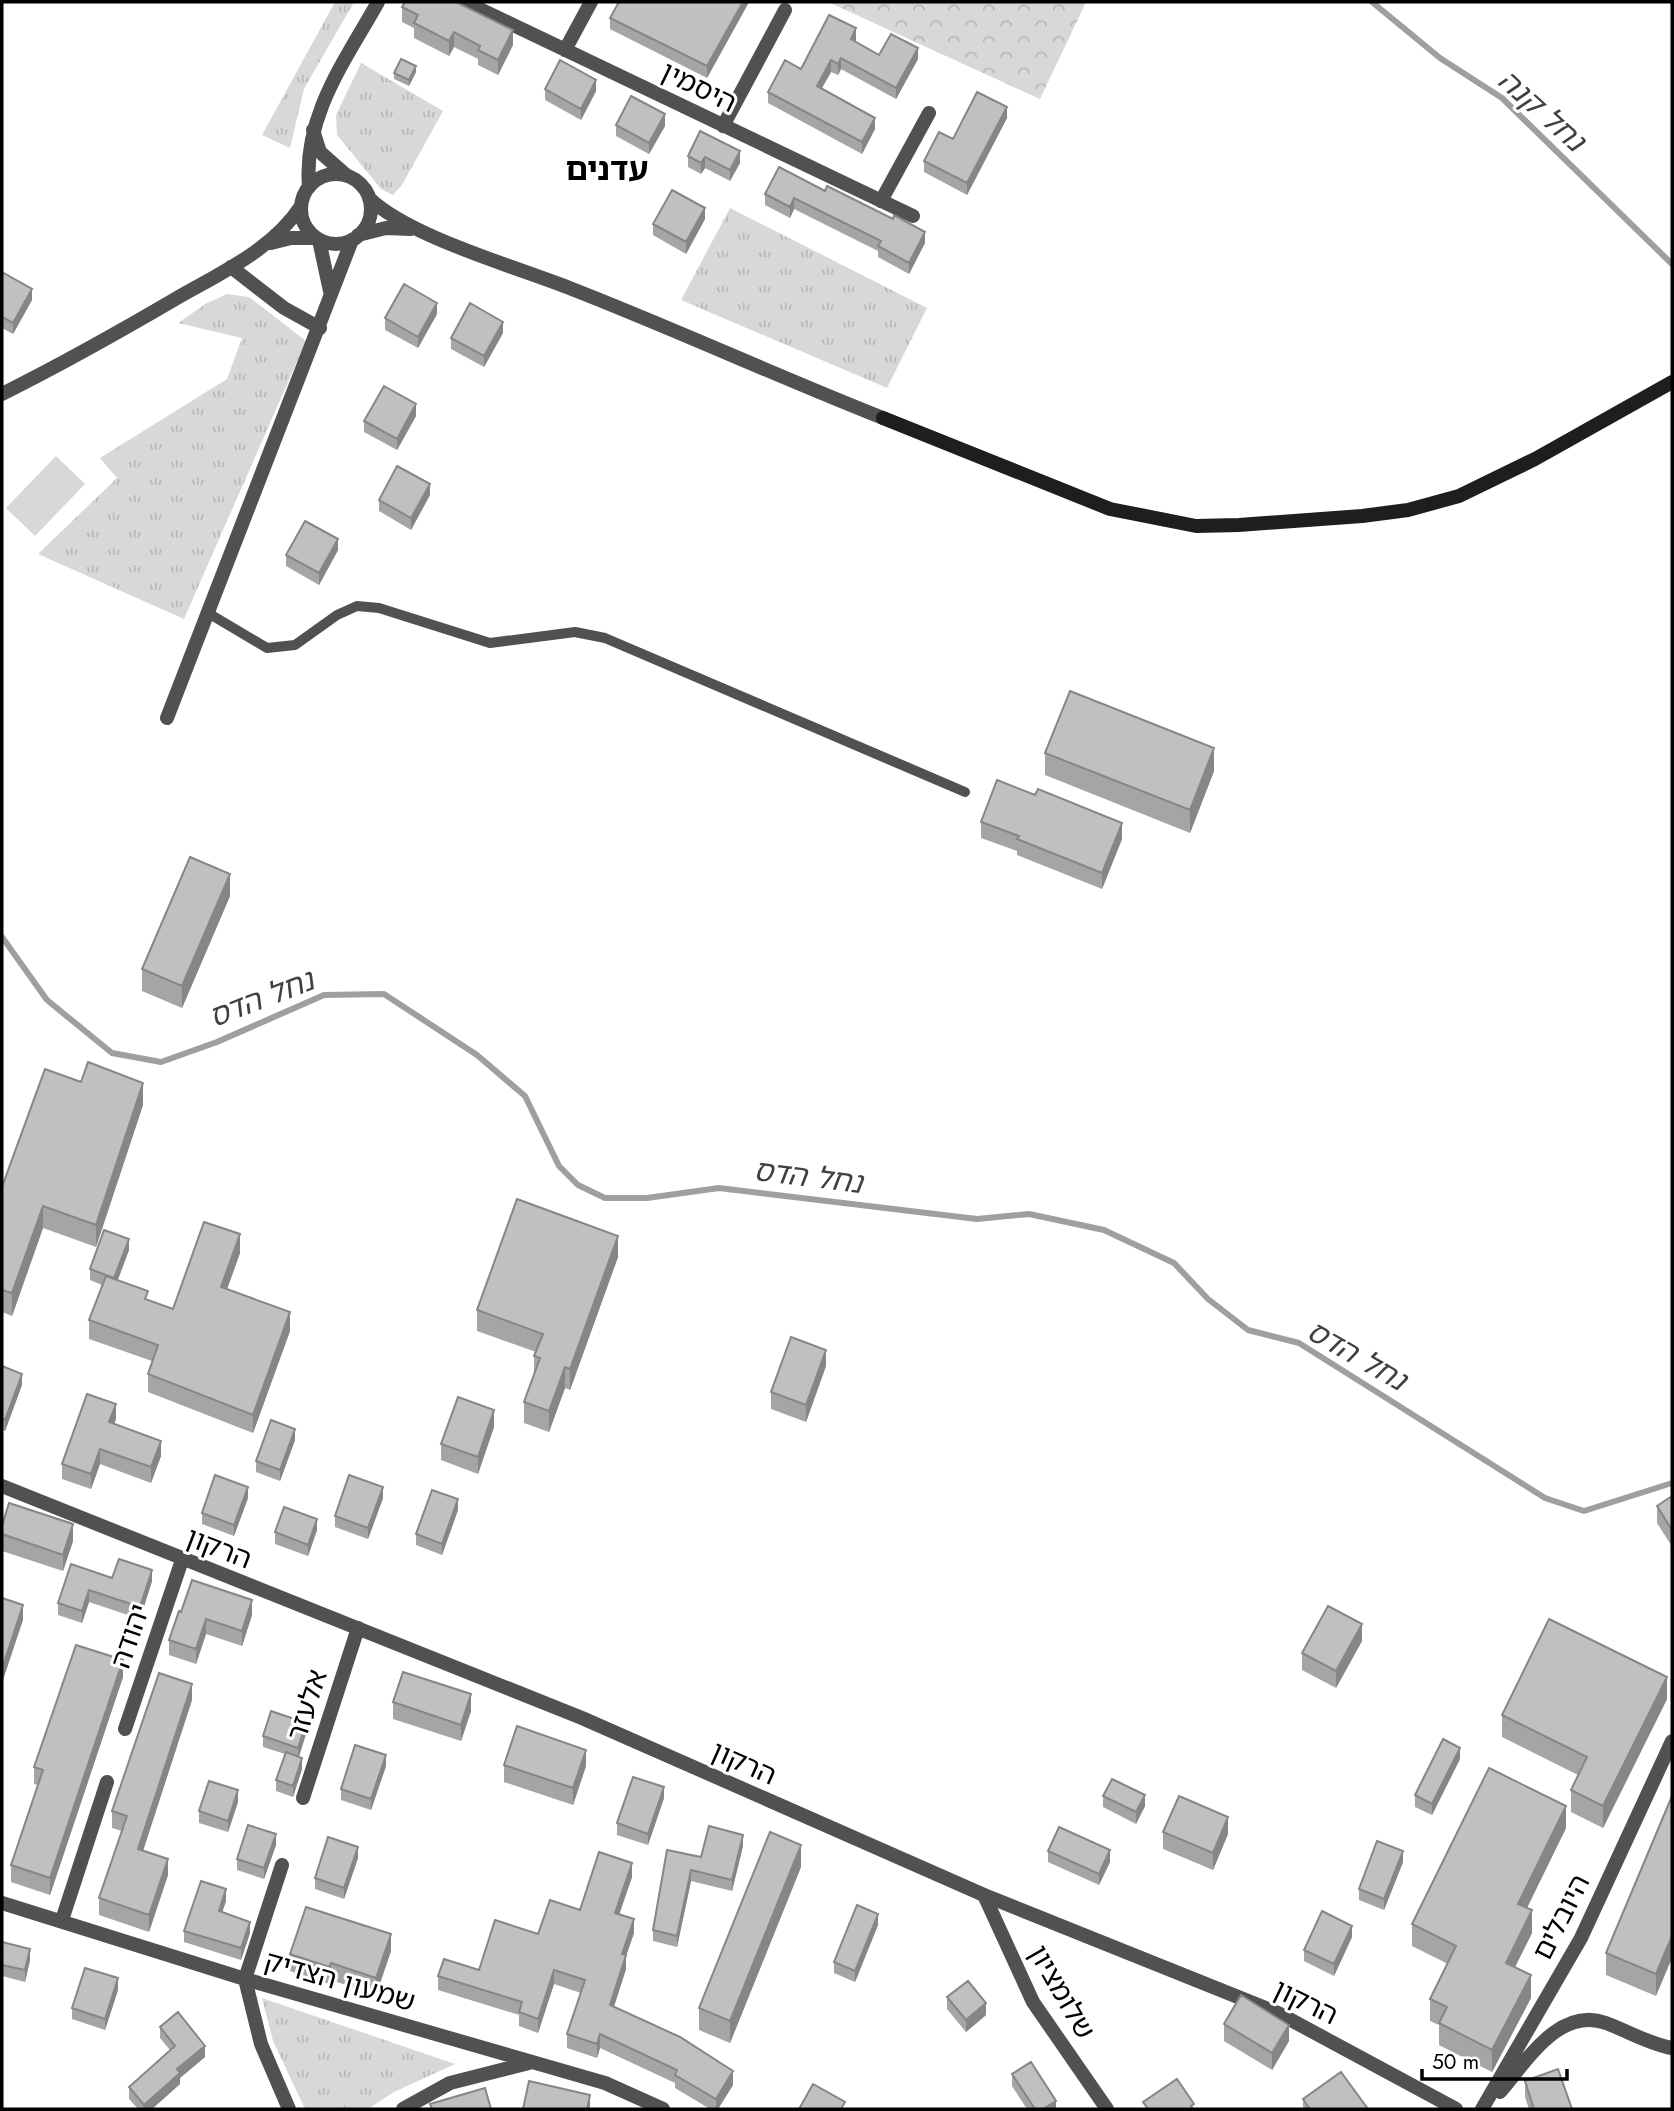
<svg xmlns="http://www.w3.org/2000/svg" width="1674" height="2111" font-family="Jost,'Noto Sans Hebrew',sans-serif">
<defs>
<pattern id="grass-tufts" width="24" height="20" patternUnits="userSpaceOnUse" patternTransform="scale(1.75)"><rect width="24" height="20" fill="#d8d8d8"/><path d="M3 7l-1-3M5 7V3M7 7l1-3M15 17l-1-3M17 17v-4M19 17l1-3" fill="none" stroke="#b8b8b8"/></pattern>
<pattern id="forest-crowns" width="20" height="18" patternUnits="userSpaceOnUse" patternTransform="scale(1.75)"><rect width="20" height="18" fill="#d8d8d8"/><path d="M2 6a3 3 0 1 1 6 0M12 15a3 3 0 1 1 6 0" fill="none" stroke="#b8b8b8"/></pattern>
</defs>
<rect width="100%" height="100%" fill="#fff"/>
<path fill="url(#grass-tufts)" d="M335 2H354L304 89 290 148 262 135Z
M361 63 443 111 402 185 393 195 381 189 337 135 336 115Z
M730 208 927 308 887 388 681 300Z
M227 294 249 297 306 341 184 619 38 554 117 478 100 458 227 379 242 338 178 323 207 303Z
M262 1998 455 2064 394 2092 368 2109H305L273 2041Z"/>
<path fill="url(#forest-crowns)" d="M828 2H1086L1040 99Z"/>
<path fill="#d8d8d8" d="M56 456 85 484 35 536 6 508Z"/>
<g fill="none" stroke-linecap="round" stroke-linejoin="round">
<path stroke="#9f9f9f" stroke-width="6" d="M1372 2 1440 58 1502 98 1672 264
M2 937 47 1000 112 1053 161 1062 217 1042 324 995 384 994 477 1055 525 1096 559 1166 578 1185 605 1198H647L719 1188 977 1219 1029 1214 1104 1230 1174 1263 1208 1299 1248 1330 1299 1343 1545 1498 1584 1511 1672 1483"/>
<path stroke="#515151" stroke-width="10" d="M208 613 267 648 295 645 337 615 357 606 379 608 490 643 575 632 605 638 965 792"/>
<path stroke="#515151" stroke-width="14" d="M465 2 913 216
M565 50 591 2
M723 126 785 10
M313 130 320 152 346 175
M309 187C303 116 345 61 378 2
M881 201 929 113
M319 240 330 291
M231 267 284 308 320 328
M167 718 352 240
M125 1729 182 1560
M303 1798 358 1628
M282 1865 245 1979 261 2044 289 2109
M984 1895 1033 2002 1107 2109
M2 1903 245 1979 605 2083 663 2109
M62 1920 107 1782
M1500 2092C1526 2062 1559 2006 1606 2023 1628 2031 1649 2044 1672 2048
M403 2109 450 2083 529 2063
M1482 2109 1581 1938 1672 1741"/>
<path stroke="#515151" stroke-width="14" d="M301 209a35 35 0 1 1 70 0a35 35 0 1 1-70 0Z
M369 198C409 237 517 267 572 289 677 330 779 377 883 418
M358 235 386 228 410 229
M271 243 291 238H316
M2 394C62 364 119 332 177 298 221 273 273 249 301 206
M2 1486 582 1718 984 1895 1278 2013 1456 2109"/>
<path stroke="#1e1e1e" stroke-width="14" d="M883 418 1110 509 1196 526 1239 525 1362 516 1408 510 1459 496 1535 459 1672 382"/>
</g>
<path fill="#a5a5a5" d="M749 2 707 78 610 29V18Z
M402 7 513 45 498 75 478 65V59L454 47 449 56 414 38V28L402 22Z
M856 40 855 42 879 55 918 59 896 99 841 69 838 75 831 72 821 89 875 129 862 154 768 103V92L801 69Z
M416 72 409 86 394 79V73Z
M545 89 596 91 581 120 545 100Z
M1007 118 967 195 924 172V161L953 139Z
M616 125 665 126 649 154 616 136Z
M740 151V163L730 181 705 168 701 174 688 167V156Z
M779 167 925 243 909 274 878 257V251L794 209 790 218 765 205V194Z
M705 219 686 254 653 235V224Z
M2 272 32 300 13 334 2 328Z
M437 314 418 348 385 330V318Z
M503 333 484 367 451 349V338Z
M416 416 397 450 364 432V421Z
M430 495 411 530 379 511V500Z
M338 550 319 585 286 566V555Z
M1045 753 1214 771 1190 833 1045 775Z
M981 822 1122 839 1102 889 1017 855V851L981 838Z
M230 896 182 1008 142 991V969Z
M143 1105 96 1247 43 1228 12 1316 2 1312V1187Z
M129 1250 118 1280 148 1301 173 1309 240 1253 227 1289 290 1331 253 1433 148 1392V1374L152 1361 89 1339V1320L102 1285 90 1280V1269Z
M618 1257 570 1390 565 1388 549 1432 524 1423V1402L534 1374V1356L536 1352 477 1331V1310Z
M2 1366 22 1385 5 1431 2 1430Z
M826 1366 806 1422 771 1409V1392Z
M116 1419 114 1424 161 1456 151 1483 100 1464 91 1489 62 1479V1464Z
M494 1427 478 1474 441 1460V1444Z
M295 1440 280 1481 256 1472V1461Z
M1672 1496V1563L1671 1561V1545L1657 1523V1506Z
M248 1498 234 1536 202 1524V1513Z
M383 1498 368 1539 335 1527V1516Z
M458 1510 442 1555 416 1545V1534Z
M2 1526 73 1541 63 1571 2 1551Z
M317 1530 308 1556 275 1544V1532Z
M112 1578 152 1581 140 1619 89 1602 82 1623 58 1615V1603Z
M181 1612 252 1615 242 1646 206 1634 196 1664 169 1655V1640Z
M1362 1641 1336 1688 1302 1670V1653Z
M123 1677 50 1895 11 1882V1865L38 1785 34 1784V1767Z
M1667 1699 1603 1828 1571 1812V1790L1578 1775 1502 1737V1715Z
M192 1700 143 1851 168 1875 149 1932 99 1915V1898L122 1831 112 1828V1811Z
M393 1702 471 1711 461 1741 393 1719Z
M306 1734 299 1757 302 1769 293 1797 276 1791V1780L285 1754 263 1747V1736Z
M1460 1759 1432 1815 1415 1807V1795Z
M504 1765 586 1766 573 1805 504 1782Z
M386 1766 371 1810 341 1800V1789Z
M1103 1796 1145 1806 1136 1824 1103 1807Z
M1672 1796 1656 1996 1606 1975V1953Z
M664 1798 648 1845 617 1835V1823Z
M238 1802 228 1832 199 1823V1811Z
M1566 1828 1527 1908 1532 1933 1515 1967 1531 1998 1492 2072 1439 2045V2025L1430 2021V1999L1448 1964 1412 1946V1924Z
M1163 1832 1228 1834 1213 1870 1163 1849Z
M276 1845 264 1879 237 1870V1859Z
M743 1846 732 1891 691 1881 677 1947 653 1941V1930L667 1850 701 1857Z
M1048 1851 1110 1862 1099 1885 1048 1862Z
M358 1858 344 1899 315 1889V1878Z
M1403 1862 1384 1910 1359 1900V1889Z
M801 1867 730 2043 699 2030V2008Z
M632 1877 619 1914 634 1933 626 1956V1969L614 2006 733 2085 718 2109H710L675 2088V2083L600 2048 597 2058 567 2048V2034L581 1993 554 1984 538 2033 519 2026V2015L438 1990V1976L479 1970 580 1910Z
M226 1901 222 1912 250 1933 241 1960 184 1942V1931Z
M878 1925 855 1982 834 1973V1962Z
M1352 1937 1334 1976 1304 1961V1950Z
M2 1942 30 1960 25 1982 2 1976Z
M391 1951 376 1995 331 1980 329 1984 290 1971V1954Z
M118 1990 105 2030 72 2019V2008Z
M947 1997 986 2015 966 2032 947 2009Z
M1224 2024 1289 2041 1272 2070 1224 2041Z
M160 2027 205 2057 180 2078V2084L152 2109H138L129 2099V2087L170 2050 160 2038Z
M1012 2074 1056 2109H1027L1012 2086Z
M1525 2081 1572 2109H1529L1525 2097Z
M1303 2099 1368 2109H1303Z"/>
<path fill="#868686" d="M743 2H749L707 78V66Z
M856 28V40L851 50V39Z
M513 30V45L498 75V60Z
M454 32V47L449 56V41Z
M918 48V59L896 99V88Z
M841 58V69L838 75V64Z
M831 60V72L817 97V86Z
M416 66V72L409 86V80Z
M596 80V91L581 120V109Z
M1007 107V118L967 195V183Z
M665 114V126L649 154V143Z
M875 118V129L862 154V142Z
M740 151V163L730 181V170Z
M705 157V168L701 174V163Z
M794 198V209L790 218V207Z
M705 208V219L686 254V242Z
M925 232V243L909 274V263Z
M32 289V300L13 334V323Z
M437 303V314L418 348V337Z
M503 322V333L484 367V356Z
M416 404V416L397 450V439Z
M430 484V495L411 530V518Z
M338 539V550L319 585V573Z
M1214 748V771L1190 833V810Z
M1122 823V839L1102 889V873Z
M230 874V896L182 1008V986Z
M143 1083V1105L96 1247V1225Z
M43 1206V1228L12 1316V1293Z
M240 1234V1253L221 1306V1287Z
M618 1236V1257L570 1390V1369Z
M129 1239V1250L114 1289V1278Z
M290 1312V1331L253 1433V1415Z
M826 1350V1366L806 1422V1405Z
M565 1367V1388L549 1432V1411Z
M22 1374V1385L5 1431V1420Z
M116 1404V1419L109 1438V1422Z
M494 1410V1427L478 1474V1457Z
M295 1429V1440L280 1481V1470Z
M161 1441V1456L151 1483V1467Z
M100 1449V1464L91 1489V1474Z
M248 1487V1498L234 1536V1525Z
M383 1487V1498L368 1539V1528Z
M458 1499V1510L442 1555V1544Z
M317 1519V1530L308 1556V1545Z
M73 1524V1541L63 1571V1555Z
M152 1570V1581L140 1619V1607Z
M89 1590V1602L82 1623V1611Z
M252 1600V1615L242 1646V1631Z
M23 1605V1620L2 1683V1669Z
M206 1619V1634L196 1664V1649Z
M1362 1624V1641L1336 1688V1671Z
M123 1660V1677L50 1895V1878Z
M1667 1677V1699L1603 1828V1806Z
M192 1684V1700L138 1866V1849Z
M471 1694V1711L461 1741V1725Z
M306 1723V1734L298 1759V1748Z
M1460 1748V1759L1432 1815V1804Z
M586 1750V1766L573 1805V1788Z
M386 1755V1766L371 1810V1799Z
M302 1758V1769L293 1797V1786Z
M664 1787V1798L648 1845V1834Z
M238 1790V1802L228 1832V1821Z
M1145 1795V1806L1136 1824V1812Z
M1566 1806V1828L1518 1926V1904Z
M1228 1817V1834L1213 1870V1853Z
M276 1834V1845L264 1879V1868Z
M743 1835V1846L732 1891V1880Z
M801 1845V1867L730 2043V2021Z
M358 1847V1858L344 1899V1888Z
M1110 1850V1862L1099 1885V1874Z
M1403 1851V1862L1384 1910V1899Z
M168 1859V1875L149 1932V1915Z
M632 1863V1877L615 1927V1913Z
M691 1870V1881L677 1947V1936Z
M226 1889V1901L219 1922V1911Z
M1532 1910V1933L1506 1985V1963Z
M878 1914V1925L855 1982V1971Z
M634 1919V1933L626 1956V1969L610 2019V2005L622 1954Z
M250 1922V1933L241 1960V1948Z
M1352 1926V1937L1334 1976V1964Z
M391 1934V1951L376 1995V1978Z
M1672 1936V1958L1656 1996V1974Z
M30 1949V1960L25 1982V1970Z
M331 1963V1980L329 1984V1967Z
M554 1970V1984L538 2033V2019Z
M1531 1975V1998L1492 2072V2050Z
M118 1978V1990L105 2030V2019Z
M986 2003V2015L966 2032V2020Z
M1289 2025V2041L1272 2070V2053Z
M600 2034V2048L597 2058V2044Z
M205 2046V2057L180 2078V2084L152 2109H144V2105L177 2069Z
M733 2071V2085L718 2109H716V2099Z
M590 2095V2109H587Z
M1056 2101V2109H1043Z"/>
<path fill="#c0c0c0" stroke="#868686" stroke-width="2" d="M405 2H456L513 30 498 60 478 50 480 46 454 32 449 41 414 23 418 15 402 7Z
M619 2H743L707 66 610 18Z
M829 15 856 28 851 39 879 55 891 34 918 48 896 88 841 58 838 64 831 60 817 86 875 118 862 142 768 92 785 60 801 69Z
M401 59 416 66 409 80 394 73Z
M560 60 596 80 581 109 545 89Z
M977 92 1007 107 967 183 924 161 939 132 953 139Z
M631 96 665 114 649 143 616 125Z
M700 131 740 151 730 170 705 157 701 163 688 156Z
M779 167 825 191 827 186 893 219 894 215 925 232 909 263 878 246 881 241 794 198 790 207 765 194Z
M672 190 705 208 686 242 653 224Z
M2 272 32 289 13 323 2 317Z
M404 284 437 303 418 337 385 318Z
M470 303 503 322 484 356 451 338Z
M384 386 416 404 397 439 364 421Z
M397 466 430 484 411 518 379 500Z
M305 521 338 539 319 573 286 555Z
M1070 691 1214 748 1190 810 1045 753Z
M997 780 1035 795 1038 789 1122 823 1102 873 1017 839 1019 836 981 822Z
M190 857 230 874 182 986 142 969Z
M88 1062 143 1083 96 1225 43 1206 12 1293 2 1290V1187L45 1069 81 1082Z
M517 1199 618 1236 570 1369 565 1367 549 1411 524 1402 540 1358 534 1356 543 1334 477 1310Z
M204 1222 240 1234 221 1287 290 1312 253 1415 148 1374 158 1345 89 1320 106 1276 148 1291 145 1299 173 1309Z
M104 1230 129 1239 114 1278 90 1269Z
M791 1337 826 1350 806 1405 771 1392Z
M2 1366 22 1374 5 1420 2 1419Z
M87 1394 116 1404 109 1422 161 1441 151 1467 100 1449 91 1474 62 1464Z
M458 1397 494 1410 478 1457 441 1444Z
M271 1420 295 1429 280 1470 256 1461Z
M215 1475 248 1487 234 1525 202 1513Z
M349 1475 383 1487 368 1528 335 1516Z
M432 1490 458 1499 442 1544 416 1534Z
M1672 1496V1530L1657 1506Z
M9 1503 73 1524 63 1555 2 1534V1526Z
M284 1507 317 1519 308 1545 275 1532Z
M119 1559 152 1570 140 1607 89 1590 82 1611 58 1603 71 1564 112 1578Z
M192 1580 252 1600 242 1631 206 1619 196 1649 169 1640 179 1611 181 1612Z
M2 1598 23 1605 2 1669Z
M1328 1606 1362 1624 1336 1671 1302 1653Z
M1549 1619 1667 1677 1603 1806 1571 1790 1587 1757 1502 1715Z
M76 1645 123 1660 50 1878 11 1865 43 1770 34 1767Z
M403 1672 471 1694 461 1725 393 1702Z
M159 1673 192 1684 138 1849 168 1859 149 1915 99 1898 127 1816 112 1811Z
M271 1711 306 1723 298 1748 263 1736Z
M517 1726 586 1750 573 1788 504 1765Z
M1443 1739 1460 1748 1432 1804 1415 1795Z
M355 1745 386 1755 371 1799 341 1789Z
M286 1752 302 1758 293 1786 276 1780Z
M1489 1768 1566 1806 1518 1904 1532 1910 1506 1963 1531 1975 1492 2050 1439 2023 1447 2007 1430 1999 1456 1946 1412 1924Z
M633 1777 664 1787 648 1834 617 1823Z
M1112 1779 1145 1795 1136 1812 1103 1796Z
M209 1781 238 1790 228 1821 199 1811Z
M1179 1796 1228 1817 1213 1853 1163 1832Z
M1672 1796V1936L1656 1974 1606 1953Z
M248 1825 276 1834 264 1868 237 1859Z
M709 1826 743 1835 732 1880 691 1870 677 1936 653 1930 667 1850 701 1857Z
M1059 1827 1110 1850 1099 1874 1048 1851Z
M770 1832 801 1845 730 2021 699 2008Z
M328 1837 358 1847 344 1888 315 1878Z
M1377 1841 1403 1851 1384 1899 1359 1889Z
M599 1852 632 1863 615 1913 634 1919 622 1954 626 1955 610 2005 680 2037 733 2071 716 2099 675 2075 677 2070 600 2034 597 2044 567 2034 585 1980 554 1970 538 2019 519 2012 522 2002 438 1976 444 1959 479 1970 495 1920 538 1934 550 1900 580 1910Z
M201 1881 226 1889 219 1911 250 1922 241 1948 184 1931Z
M857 1905 878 1914 855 1971 834 1962Z
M306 1907 391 1934 376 1978 331 1963 329 1967 290 1954Z
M1322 1911 1352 1926 1334 1964 1304 1950Z
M2 1942 30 1949 25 1970 2 1965Z
M85 1968 118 1978 105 2019 72 2008Z
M968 1981 986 2003 966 2020 947 1997Z
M1241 1995 1289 2025 1272 2053 1224 2024Z
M178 2012 205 2046 177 2069 180 2073 144 2105 129 2087 175 2046 160 2027Z
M1031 2062 1056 2101 1043 2109H1035L1012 2074Z
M1558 2069 1572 2109H1534L1525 2081Z
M1341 2072 1368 2109H1310L1303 2099Z
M1177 2079 1194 2104 1191 2106 1193 2109H1148L1143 2102Z
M529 2081 590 2095 587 2109H523Z
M813 2084 845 2102 841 2109H799Z
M485 2088 491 2109H432L430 2104Z"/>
<g text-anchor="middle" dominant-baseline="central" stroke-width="6" stroke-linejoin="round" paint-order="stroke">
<g font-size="28" fill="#000" stroke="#fff">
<text transform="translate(699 87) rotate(26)">היסמין</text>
<text transform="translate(219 1548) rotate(21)">הרקון</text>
<text transform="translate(130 1636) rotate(-71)">יהודה</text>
<text transform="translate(307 1705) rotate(-72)">אלעזר</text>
<text transform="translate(744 1763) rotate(24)">הרקון</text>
<text transform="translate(1561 1917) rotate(-63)">היובלים</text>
<text transform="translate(340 1981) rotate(16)">שמעון הצדיק</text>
<text transform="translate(1062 1992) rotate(60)">שלומציון</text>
<text transform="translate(1306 2002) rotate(26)">הרקון</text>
</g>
<g font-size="30" font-style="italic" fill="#404040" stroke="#fff">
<text transform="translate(1542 110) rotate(42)">נחל קנה</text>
<text transform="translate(261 998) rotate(-21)">נחל הדס</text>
<text transform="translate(808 1176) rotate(7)">נחל הדס</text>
<text transform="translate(1357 1355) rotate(30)">נחל הדס</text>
</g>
<g font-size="32" font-weight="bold" fill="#000" stroke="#fff">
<text x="607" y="169">עדנים</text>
</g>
</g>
<rect width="1674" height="2111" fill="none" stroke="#000000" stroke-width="7"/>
<path d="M1422 2069v10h145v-10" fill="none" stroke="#000000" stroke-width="3.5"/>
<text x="1432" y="2069" font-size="21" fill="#000000" stroke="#ffffff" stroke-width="5" paint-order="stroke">50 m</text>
</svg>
